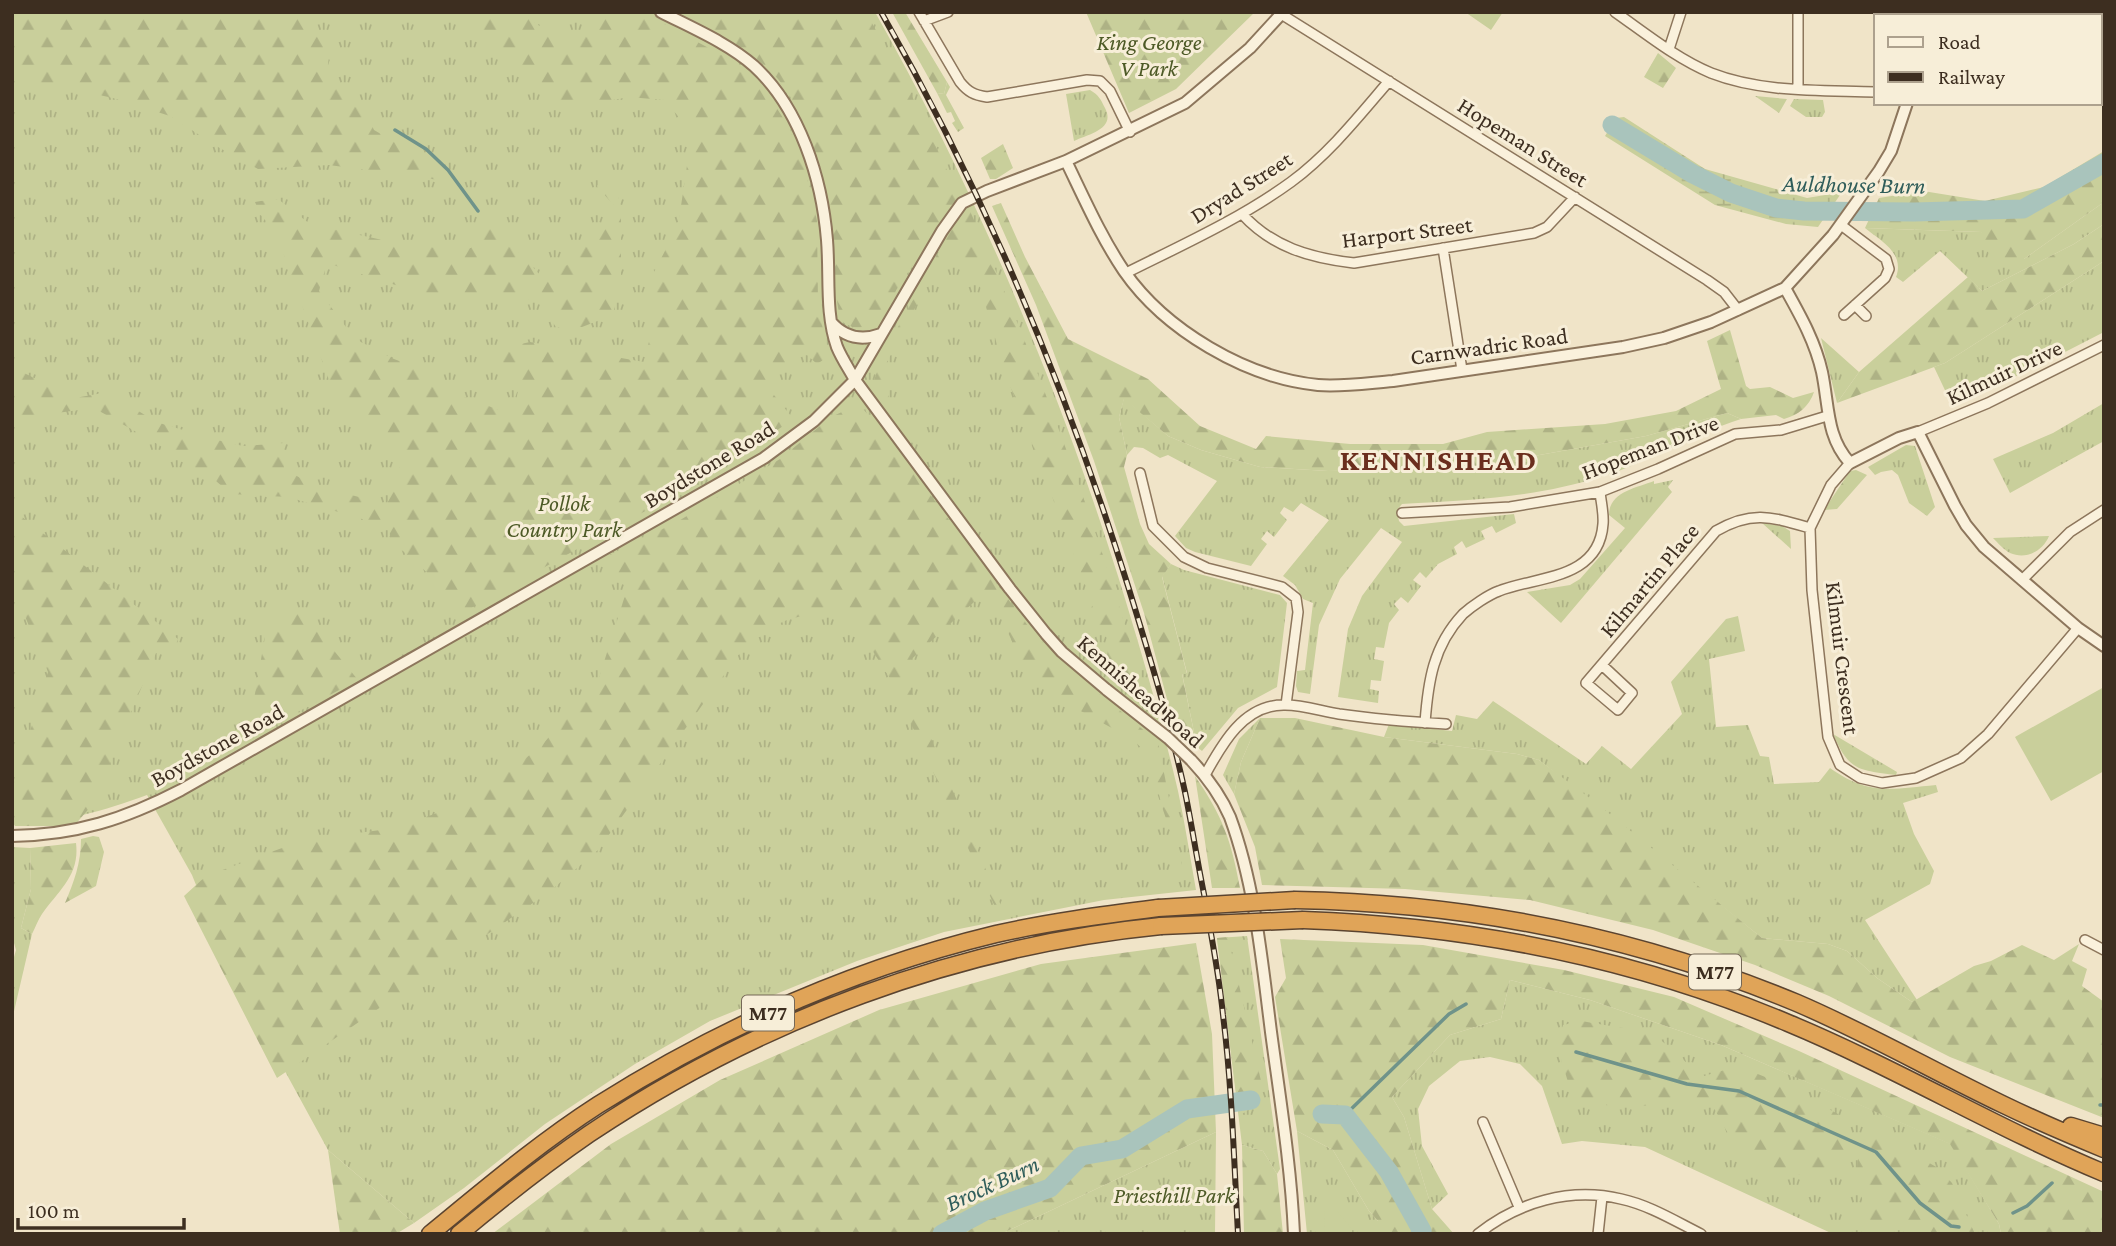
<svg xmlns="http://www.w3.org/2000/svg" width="2116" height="1246" font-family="'Crimson Pro',serif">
<defs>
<pattern id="grass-tufts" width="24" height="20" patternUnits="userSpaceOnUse" patternTransform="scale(1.75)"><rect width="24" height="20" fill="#c9cf9b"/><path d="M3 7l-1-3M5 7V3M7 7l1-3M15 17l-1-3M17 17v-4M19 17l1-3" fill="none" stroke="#aeb285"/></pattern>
<pattern id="forest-firs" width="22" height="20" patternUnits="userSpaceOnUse" patternTransform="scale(1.75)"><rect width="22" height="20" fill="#c9cf9b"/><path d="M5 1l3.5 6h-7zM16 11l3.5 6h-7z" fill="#aeb285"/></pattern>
<pattern id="wetland-marsh" width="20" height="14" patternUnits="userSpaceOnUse" patternTransform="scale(1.75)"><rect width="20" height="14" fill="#c9cf9b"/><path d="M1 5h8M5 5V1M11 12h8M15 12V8" fill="none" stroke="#aeb285"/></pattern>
</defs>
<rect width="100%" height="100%" fill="#f0e4c8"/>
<path fill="url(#grass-tufts)" d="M12 12H875C976 191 1056 380 1118 576 1140 647 1161 718 1178 791 1185 823 1190 857 1196 890L1104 900 944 932 857 961 710 1021 635 1064 545 1124 464 1188 414 1223 328 1150 233 976 192 875 147 795C101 812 62 823 12 822Z
M947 82 950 87 946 95 964 128 958 132 952 123 955 121 951 112 947 113 937 93 944 94Z
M1090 90C1099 95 1101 100 1105 108 1116 129 1089 134 1074 141L1066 94Z
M1755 96 1787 99 1779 113Z
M1794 99 1823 100 1825 112 1822 117H1806L1790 106Z
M2104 202V224L2074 244 1982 291 1940 251 1903 282 1896 277C1905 253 1881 241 1865 228L1981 232 2024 259Z
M2104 261V332L2032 369 1952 405 1934 367 1945 363Z
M1821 338 1859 372 1837 403Z
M1124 398 1168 436 1201 450 1260 467 1328 471 1394 470 1483 465 1646 436 1727 413 1741 419C1693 434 1650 462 1603 476 1535 498 1472 500 1402 504L1397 510 1399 521 1404 526 1514 514 1516 523 1496 533 1492 526 1481 531 1485 539 1466 548 1462 541 1454 547 1457 554 1438 564 1426 578 1420 572 1413 580 1421 586 1408 603 1401 597 1394 604 1399 610 1389 623 1384 648 1376 647 1374 659 1384 661 1381 681 1371 680 1370 689 1379 691 1378 703 1338 697 1348 629 1362 596 1402 542 1381 528 1340 579 1319 625 1310 694 1298 692 1296 686 1297 671 1305 670 1313 603 1303 599 1295 585 1283 576 1329 520 1301 503 1293 512 1284 507 1280 513 1287 520 1274 537 1267 531 1261 539 1267 544 1251 566 1195 552 1186 548 1175 536 1217 481 1168 455 1160 458 1143 448 1134 447 1127 455 1119 417Z
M2104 403V441L2010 493 1993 459 2053 433Z
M1906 445 1915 446 1935 507 1927 516 1909 503 1898 475 1892 470 1881 472 1875 475 1868 467Z
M1673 480 1668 487 1672 492 1561 623 1527 592 1570 585 1580 579 1625 528 1609 515C1609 492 1636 488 1654 481V484Z
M1762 523 1782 526 1790 531 1791 549Z
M2049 536C2043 551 2026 560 2010 553 2004 550 1998 543 1993 538Z
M1171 564 1184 570 1280 595 1287 603 1277 687 1238 708 1202 751 1197 747 1182 673H1187L1162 576Z
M1738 616 1745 651 1709 659 1716 727 1748 725 1760 756 1769 757 1774 784 1819 782 1830 768C1869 796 1891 789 1936 785L1938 792 1903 803 1914 834 1934 871 1930 884 1865 920 1917 1000 1912 1002 1877 978 1847 951 1828 944 1762 938 1539 760 1517 754 1384 737 1389 724 1452 731 1456 715 1477 719 1493 701 1586 764 1602 746 1631 769 1682 714 1671 682 1726 619Z
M1260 718 1241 762 1234 794 1223 775 1239 739Z
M1833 734 1897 772 1896 775C1858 770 1849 771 1833 734Z
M12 847 30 848 31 889 21 928 32 934 12 1020V964L16 950 12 936Z
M1247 936 1280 1169 1277 1174 1263 1151 1242 1145 1217 938Z
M1510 980 1590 1000 1721 1045 1951 1144 1999 1224 2001 1234H1833L1645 1147 1582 1141 1562 1144 1542 1086 1520 1064 1490 1057 1460 1061 1429 1086 1418 1109 1422 1146 1448 1194 1432 1209 1404 1117 1392 1097 1450 1035 1501 1019Z
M1297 1131 1333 1150 1369 1211 1378 1221V1234H1307Z
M1216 1132 1215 1234H1001Z"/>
<path fill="url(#forest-firs)" d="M12 12H257L275 19 304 12 330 48 326 80 361 104 374 130 444 171 439 180 329 165 258 169 218 147 170 116 113 98 54 85 12 84Z
M467 12H520L572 49 593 12H642L740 65 769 96 790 129 804 165 817 221 818 306 829 356 817 364 806 354 778 367 765 384 791 416 786 424 719 470 466 611 411 557 392 543 386 519 372 522 288 497 231 494 216 481 154 442 94 408 12 419V375L22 372 75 398 108 392 156 422 217 440 243 446 284 443V469L315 486 387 504 402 461 333 391 284 255 270 226 260 214 255 202C263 200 270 201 278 199L310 224 414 247 471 248 484 223 501 233 542 277 573 262 584 237 603 222 615 207 597 186 605 177 617 191 621 207V276L613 315 582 327H556L537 300 489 295 436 298 327 263 319 291 355 339 394 359 441 377 464 397 513 415 519 386 502 361 512 346 530 342 644 362 652 329 654 272 678 226 692 132 664 100 629 97 559 110 488 47Z
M675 12H866L916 104 922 130 929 131 953 183 958 181 963 192C937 217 887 319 862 327 854 329 848 325 841 321 833 292 836 260 832 230 826 188 806 111 778 79 751 48 711 31 675 12Z
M892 12H905L947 82 944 94 937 93Z
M1086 12H1255L1176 89 1129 113Z
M1658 53 1676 68 1663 88 1644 77Z
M1003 144 1013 168 996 179H990L981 158Z
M2104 151V202L2024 259 1991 260 1981 232 1865 228 1879 198 1923 191 1985 201 2044 187Z
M1001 203 1025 257 1068 339 1148 379 1200 426 1256 449 1266 436 1350 444H1443L1487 432 1605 424 1676 411 1721 389 1707 341 1730 330 1746 386 1750 389 1770 387 1793 398 1814 392C1809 407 1798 415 1784 419L1776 415 1741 419 1727 413 1646 436 1483 465 1394 470 1328 471 1260 467 1201 450 1168 436 1124 399 1119 417 1127 455 1124 467 1140 524 1149 544 1171 564 1162 577 1187 674H1182L1197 747 1175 729 1144 613 1094 461 1036 305 992 206Z
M970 211C1042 374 1103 540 1150 711L1126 692 1122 674 1105 668C1111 636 1110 636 1085 616L1093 605 1006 375 976 273 961 261 948 244 886 364 889 397 884 401 874 380 885 351 953 226Z
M2104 224V261L1945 363 1837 403 1859 372 1968 277 1982 291 2074 244Z
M855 406 864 410 894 446 1031 630 1073 672 1158 742 1182 865 1162 807 1150 756 1132 739 1066 703 1021 661 997 608 987 600 974 602 904 666V674L1002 908 996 909 891 680 850 615 816 612 787 620 752 636 598 850 549 892 277 1078 184 896 206 876 304 840 396 828 475 799 542 745 598 681 628 586 609 579 607 556 677 522 780 459 831 417Z
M1856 470 1867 475 1837 509 1824 510 1850 471Z
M12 509 178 639 172 655 156 653 92 805 74 826H15L12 822V791L48 672 20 604 12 601Z
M299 608 358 680 247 739 269 614Z
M1260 718H1295L1384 737 1517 754 1539 760 1595 802 1762 938 1828 944 1847 951 1877 978 1912 1002 1974 966 1991 961 2022 945 2054 960 2079 944 2072 961 2087 969 2082 986 2104 1002V1118L1950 1057 1829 996 1755 965 1653 930 1530 900 1405 889 1262 885 1255 847 1234 794 1241 762Z
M1195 776C1223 817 1231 840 1240 888H1212Z
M93 836 99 837 104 852 96 886 65 903C74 882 81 863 81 839Z
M76 843C80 875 59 890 42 914 38 920 35 928 32 934L21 928 31 889 30 848Z
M1228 937 1261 1081 1248 1110 1239 1116 1217 938Z
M1280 939 1423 945 1564 970 1674 997 1799 1051 2104 1192V1234H2001L1999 1224 1950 1144 1721 1045 1590 1000 1510 980 1501 1019 1450 1035 1392 1097 1404 1117 1432 1209 1454 1234H1378V1221L1369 1211 1333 1150 1297 1131 1275 997 1286 978Z
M1196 943 1212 1034 1216 1132 1001 1234H492L611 1144 720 1080 879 1010 1041 964Z
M1582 1021C1601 1025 1635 1028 1652 1036 1673 1045 1685 1065 1704 1076L1738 1066 1780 1083 1838 1114 1852 1136 1848 1153C1841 1158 1833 1165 1825 1169 1801 1180 1762 1174 1744 1155 1729 1139 1720 1118 1709 1099 1681 1102 1592 1117 1573 1092 1569 1087 1567 1078 1565 1072 1559 1058 1558 1039 1563 1025Z
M1870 1129 1938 1168 1952 1183 1975 1234H1924L1922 1231 1870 1220C1862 1201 1853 1175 1859 1155 1861 1146 1867 1137 1870 1129Z
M1242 1145 1263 1151 1277 1174 1283 1234H1244Z
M328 1150 414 1223 396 1234H340Z"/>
<path fill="url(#wetland-marsh)" d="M1624 117 1705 169 1807 198 1837 193 1840 195 1818 227 1786 224 1715 205 1605 136 1616 118Z"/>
<path fill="#c9cf9b" d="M1465 12H1503L1491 30Z
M2104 687V771L2051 801 2015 737Z
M1325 1211H1337L1352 1229V1234H1324Z"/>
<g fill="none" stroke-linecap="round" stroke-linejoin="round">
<path stroke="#6f938a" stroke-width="3.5" d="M395 130 426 149 448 170 478 211
M1576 1052 1687 1084 1739 1091 1876 1152 1920 1203 1951 1226 1959 1227
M2100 1105H2104
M1345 1115 1449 1014 1466 1004
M2013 1213 2027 1206 2052 1183"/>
<path stroke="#a9c4bc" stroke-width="19" d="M1612 125 1693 174 1731 193 1776 208 1804 211 1914 212 2023 209 2104 163
M1322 1114 1345 1115 1389 1172 1422 1231 1420 1234
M942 1234 985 1211 1050 1188 1081 1156 1122 1149 1187 1109 1251 1100"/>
<g stroke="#8d765c" stroke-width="12">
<path id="minor" d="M919 12 960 82C968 92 974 95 987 97L1087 80 1100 81 1110 91 1130 132
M1615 12C1645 33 1677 59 1711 73 1762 93 1822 90 1876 92
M1798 12V89
M1281 14 1707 280 1724 292 1738 310
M924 21 948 12
M1669 49 1681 12
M1242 214C1272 247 1310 258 1354 263L1534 233 1547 227 1575 197
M1841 225 1886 259 1889 269 1885 278 1844 315
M1443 248 1462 370
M1126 273C1182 245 1240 219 1291 182 1329 154 1359 116 1389 81
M1855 305 1866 316
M1918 432 1988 403 2104 345
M1850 463 1831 485 1810 528 1812 590 1828 737 1840 765 1860 778 1882 783 1916 778 1961 758 1988 734 2078 628
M1140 473 1153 526 1184 557 1207 568 1282 587 1296 598 1298 612 1286 705
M1402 513 1510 507 1600 492 1658 469 1735 434 1781 430 1827 416
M2022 580 2070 532 2104 510
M1602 665 1632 693 1618 710 1586 683 1716 531C1752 510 1772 517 1810 528
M1425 723C1428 682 1433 646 1463 614 1472 606 1488 595 1499 591 1537 576 1599 580 1603 524 1604 514 1601 502 1600 492
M1205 775C1222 744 1244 704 1285 705 1303 705 1321 711 1339 714 1374 719 1411 722 1446 724
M2085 940 2104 950
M1483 1122 1519 1207
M1478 1234C1518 1202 1570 1187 1621 1199 1649 1205 1675 1221 1701 1234
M1598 1234 1602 1197"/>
</g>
<g stroke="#8d765c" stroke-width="14">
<path id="tertiary" d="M661 12C692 28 728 43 754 66 800 108 822 179 827 240 830 276 825 313 837 347 842 359 849 369 855 380L1010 589 1046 634 1062 652 1107 690
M1925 16V12
M1066 161C1084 198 1101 237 1124 271 1165 330 1246 378 1318 385 1342 387 1368 383 1393 381L1623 347 1664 338 1711 322 1785 288 1833 235 1879 171 1891 151 1907 103
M1785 288C1800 315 1815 341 1822 372 1829 405 1826 437 1850 463L1899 438 1918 432 1955 506 1966 525 1984 547 2078 628 2104 646
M831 322C845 338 862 341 881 334
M1191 760C1207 777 1221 796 1230 817 1255 885 1262 961 1271 1032 1280 1099 1291 1166 1294 1234
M12 836C76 835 125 819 181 790L764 458 814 421 855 380 942 231 962 203 987 191 1066 161 1185 103 1250 48 1283 12"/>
</g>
<g stroke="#5b4430" stroke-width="19">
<path id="motorway" d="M1295 900C1469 903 1636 936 1797 1003 1867 1033 1933 1071 2002 1104 2035 1120 2070 1135 2104 1149
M1303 920C1470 926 1634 958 1788 1023 1896 1068 1996 1128 2104 1173
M2071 1126 2104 1136
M430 1234C485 1189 539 1143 598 1105 720 1028 855 968 996 934 1049 922 1103 915 1158 908
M459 1234C501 1199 544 1165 589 1134 759 1020 957 946 1161 926"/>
</g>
<use href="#minor" stroke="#faf1dc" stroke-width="9"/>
<use href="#tertiary" stroke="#faf1dc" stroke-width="10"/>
<use href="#motorway" stroke="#e0a458" stroke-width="16"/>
<g stroke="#3d2e20" stroke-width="6">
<path id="rail" d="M881 12C985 194 1066 387 1128 586 1149 654 1170 723 1185 792 1192 826 1197 860 1204 894 1211 934 1219 974 1223 1015 1232 1087 1234 1161 1238 1234"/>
</g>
<use href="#rail" stroke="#f7eed8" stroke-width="3.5" stroke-dasharray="10" stroke-linecap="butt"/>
<g stroke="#8d765c" stroke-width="14" stroke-linecap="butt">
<path id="tertiary-bridge" d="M1107 690 1168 738 1191 760"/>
</g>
<g stroke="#5b4430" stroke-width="19" stroke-linecap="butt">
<path id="motorway-bridge" d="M1158 908 1295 900
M1161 926 1303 920"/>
</g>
<use href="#tertiary-bridge" stroke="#faf1dc" stroke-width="10"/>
<use href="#motorway-bridge" stroke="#e0a458" stroke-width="16"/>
</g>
<g text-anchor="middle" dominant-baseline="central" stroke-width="6" stroke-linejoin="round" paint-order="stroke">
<g fill="#f7eed8" stroke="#756857" stroke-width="2">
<rect x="1689" y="954.5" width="52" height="35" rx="5"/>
<rect x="742" y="995.5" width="52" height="35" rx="5"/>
</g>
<g font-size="21" font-weight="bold" fill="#3d2e20">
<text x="1715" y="972">M77</text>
<text x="768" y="1013">M77</text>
</g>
<g font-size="23" font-style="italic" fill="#4d5a26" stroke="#f7eed8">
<text x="1149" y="42">King George<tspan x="1149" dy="26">V Park</tspan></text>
<text x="564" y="503">Pollok<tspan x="564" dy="26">Country Park</tspan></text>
<text x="1174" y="1195">Priesthill Park</text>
</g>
<g font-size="23" fill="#3d2e20" stroke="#f7eed8">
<text transform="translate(1523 142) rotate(32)">Hopeman Street</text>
<text transform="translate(1241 187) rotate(-32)">Dryad Street</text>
<text transform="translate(1407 232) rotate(-7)">Harport Street</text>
<text transform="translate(1489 346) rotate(-8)">Carnwadric Road</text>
<text transform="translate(2004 372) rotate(-25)">Kilmuir Drive</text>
<text transform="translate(1650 447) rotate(-21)">Hopeman Drive</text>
<text transform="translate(709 464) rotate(-31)">Boydstone Road</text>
<text transform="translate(1649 580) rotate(-50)">Kilmartin Place</text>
<text transform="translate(1843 658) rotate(83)">Kilmuir Crescent</text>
<text transform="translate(1141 691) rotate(41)">Kennishead Road</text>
<text transform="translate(217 745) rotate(-29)">Boydstone Road</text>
</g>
<g font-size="24" font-style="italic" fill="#2f5d5a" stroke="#f7eed8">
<text transform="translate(1854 184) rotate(1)">Auldhouse Burn</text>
<text transform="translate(992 1183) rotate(-25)">Brock Burn</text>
</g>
<g font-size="30" font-weight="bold" letter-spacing="2" fill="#6b2e1e" stroke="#f7eed8">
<text x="1439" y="459">KENNISHEAD</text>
</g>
</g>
<rect width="2116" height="1246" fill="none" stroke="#3d2e20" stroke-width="28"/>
<rect x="1874" y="14" width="228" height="91" fill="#f7eed8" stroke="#ada18e" stroke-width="2"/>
<rect x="1888" y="37" width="35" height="10" fill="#faf1dc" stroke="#ada18e" stroke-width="2"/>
<text x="1938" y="49" font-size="21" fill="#3d2e20">Road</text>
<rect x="1888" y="72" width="35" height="10" fill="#3d2e20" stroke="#ada18e" stroke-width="2"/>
<text x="1938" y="84" font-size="21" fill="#3d2e20">Railway</text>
<path d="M18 1218v10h166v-10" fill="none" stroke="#3d2e20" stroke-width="3.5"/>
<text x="28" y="1218" font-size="21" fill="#3d2e20" stroke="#f7eed8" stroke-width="5" paint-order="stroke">100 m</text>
</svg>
